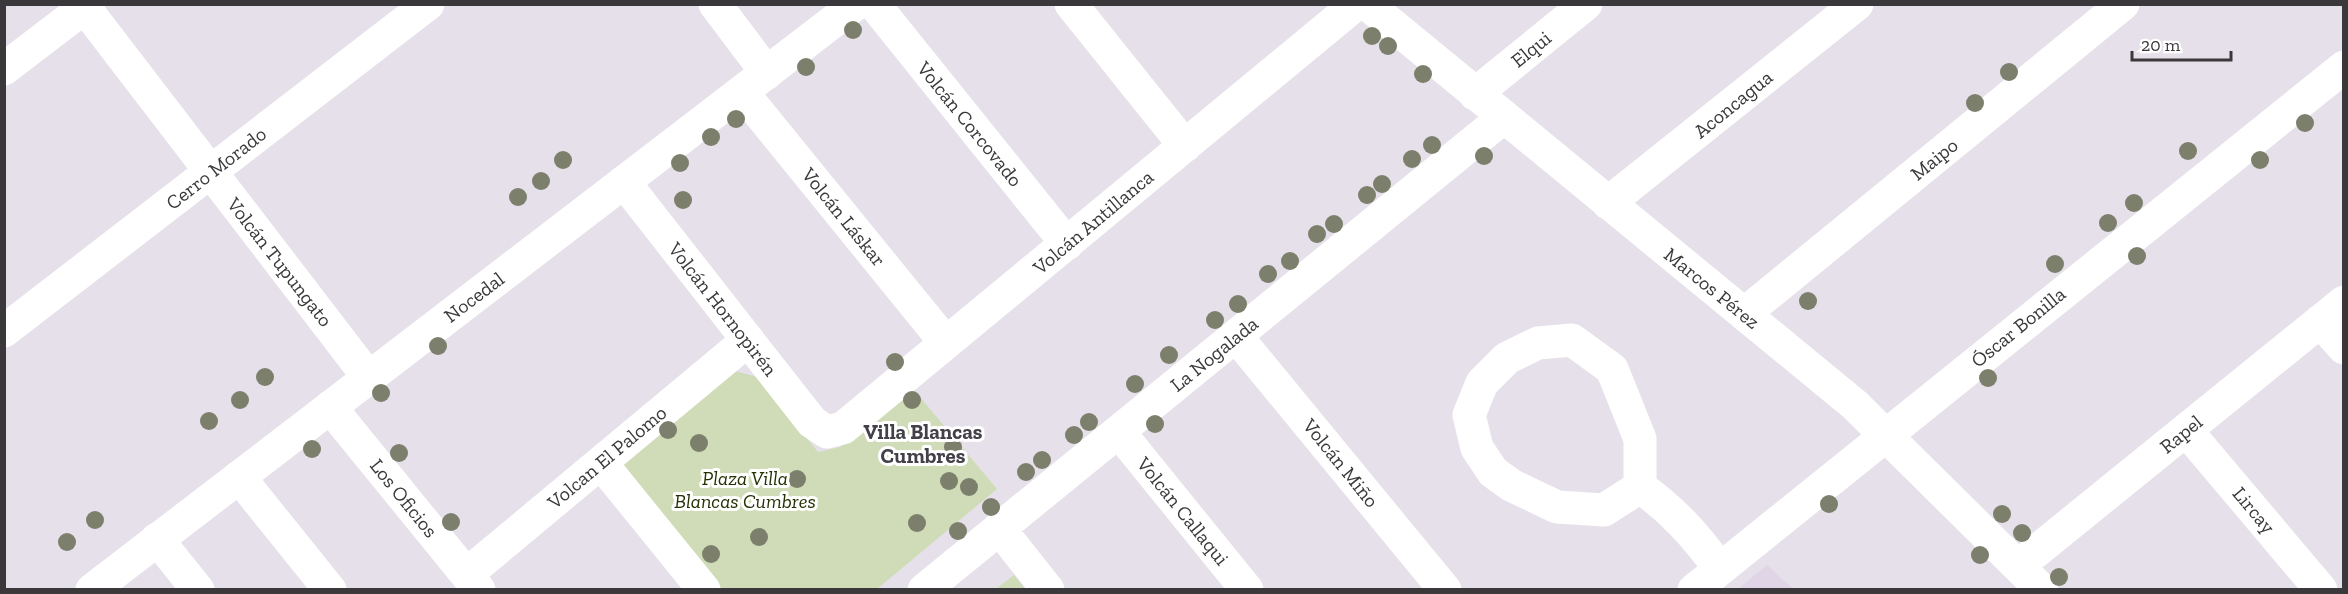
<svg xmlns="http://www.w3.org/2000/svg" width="2348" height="594" font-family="'Zilla Slab',serif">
<rect width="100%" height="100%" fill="#e6e0ea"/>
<path fill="#dfd5e6" d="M1767 565 1793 589H1738Z"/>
<path fill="#cfdcb7" d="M734 371 758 377 818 452 840 447 909 384 997 489 877 589H722L621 466Z
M1014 575 1025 589H996Z"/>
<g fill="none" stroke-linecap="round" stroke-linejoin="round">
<path stroke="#fff" stroke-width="33" d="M82 4 369 378
M715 4 767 73
M874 4 1067 244
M1071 4 1185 146
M1367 4 1855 405 2042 590
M4 69 89 4
M742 92 946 343
M1475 94 1586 4
M624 182 812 422 827 432 843 428 1356 4
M1608 203 1857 4
M1744 314 2123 4
M2320 321 2344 348
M4 331 428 4
M1236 336 1445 590
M1572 340 1612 369 1640 439V487L1604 510 1557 507 1511 485 1493 472 1477 448 1469 415 1482 383 1507 358 1538 343Z
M330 407 479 590
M2186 430 2321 590
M1119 432 1247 590
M601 463 704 590
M239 477 330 590
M1640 487C1673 510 1696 536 1720 569
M999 528 1048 590
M157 539 198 590
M2018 566 2344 302
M467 574 748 340
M924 590 1504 117"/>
<path stroke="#fff" stroke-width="33" d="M92 590 856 4
M1694 590 2344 67"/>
</g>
<g fill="#7c7f6b">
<circle cx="853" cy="30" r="9"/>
<circle cx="1372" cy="36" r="9"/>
<circle cx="1388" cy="46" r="9"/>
<circle cx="806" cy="67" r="9"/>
<circle cx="2009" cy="72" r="9"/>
<circle cx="1423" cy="74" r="9"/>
<circle cx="1975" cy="103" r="9"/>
<circle cx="736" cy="119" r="9"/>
<circle cx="2305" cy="123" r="9"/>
<circle cx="711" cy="137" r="9"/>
<circle cx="1432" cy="145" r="9"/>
<circle cx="2188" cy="151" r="9"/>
<circle cx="1484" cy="156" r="9"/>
<circle cx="1412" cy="159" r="9"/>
<circle cx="563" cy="160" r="9"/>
<circle cx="2260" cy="160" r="9"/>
<circle cx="680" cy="163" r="9"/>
<circle cx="541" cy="181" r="9"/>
<circle cx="1382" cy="184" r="9"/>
<circle cx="1367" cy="195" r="9"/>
<circle cx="518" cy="197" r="9"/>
<circle cx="683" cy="200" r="9"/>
<circle cx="2134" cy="203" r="9"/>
<circle cx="2108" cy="223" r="9"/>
<circle cx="1334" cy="224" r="9"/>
<circle cx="1317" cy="234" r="9"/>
<circle cx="2137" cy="256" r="9"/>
<circle cx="1290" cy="261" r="9"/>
<circle cx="2055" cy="264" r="9"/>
<circle cx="1268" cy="274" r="9"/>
<circle cx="1808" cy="301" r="9"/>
<circle cx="1238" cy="304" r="9"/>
<circle cx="1215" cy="320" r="9"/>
<circle cx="438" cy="346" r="9"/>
<circle cx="1169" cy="355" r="9"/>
<circle cx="895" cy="362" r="9"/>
<circle cx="265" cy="377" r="9"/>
<circle cx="1988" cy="378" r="9"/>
<circle cx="1135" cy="384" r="9"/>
<circle cx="381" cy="393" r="9"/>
<circle cx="240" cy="400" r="9"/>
<circle cx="912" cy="400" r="9"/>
<circle cx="209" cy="421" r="9"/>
<circle cx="1089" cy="422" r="9"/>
<circle cx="1155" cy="424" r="9"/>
<circle cx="668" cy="430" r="9"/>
<circle cx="1074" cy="435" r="9"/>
<circle cx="699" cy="443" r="9"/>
<circle cx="953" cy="447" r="9"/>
<circle cx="312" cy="449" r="9"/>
<circle cx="399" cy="453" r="9"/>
<circle cx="1042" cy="460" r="9"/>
<circle cx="1026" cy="472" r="9"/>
<circle cx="797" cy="479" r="9"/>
<circle cx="949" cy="481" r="9"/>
<circle cx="969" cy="487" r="9"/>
<circle cx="1829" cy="504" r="9"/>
<circle cx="991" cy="507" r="9"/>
<circle cx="2002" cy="514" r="9"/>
<circle cx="95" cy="520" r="9"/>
<circle cx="451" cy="522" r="9"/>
<circle cx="917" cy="523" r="9"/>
<circle cx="958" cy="531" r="9"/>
<circle cx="2022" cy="533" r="9"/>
<circle cx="759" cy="537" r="9"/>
<circle cx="67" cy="542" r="9"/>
<circle cx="711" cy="554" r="9"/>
<circle cx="1980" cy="555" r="9"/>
<circle cx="2059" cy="577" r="9"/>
</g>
<g text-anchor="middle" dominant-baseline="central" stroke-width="6" stroke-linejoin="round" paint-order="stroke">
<g font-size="20" fill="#3a383b" stroke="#fff">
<text transform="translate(1531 49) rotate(-39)">Elqui</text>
<text transform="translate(1733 104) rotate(-39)">Aconcagua</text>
<text transform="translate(970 124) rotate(51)">Volcán Corcovado</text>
<text transform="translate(1934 159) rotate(-39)">Maipo</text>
<text transform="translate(216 168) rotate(-38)">Cerro Morado</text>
<text transform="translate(844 217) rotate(51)">Volcán Láskar</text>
<text transform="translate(1093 222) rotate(-40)">Volcán Antillanca</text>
<text transform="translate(280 262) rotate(52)">Volcán Tupungato</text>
<text transform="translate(1712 288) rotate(39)">Marcos Pérez</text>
<text transform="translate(474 297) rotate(-37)">Nocedal</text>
<text transform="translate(723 309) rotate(52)">Volcán Hornopirén</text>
<text transform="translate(2018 327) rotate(-39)">Óscar Bonilla</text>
<text transform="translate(1214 354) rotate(-39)">La Nogalada</text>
<text transform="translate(2181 434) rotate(-39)">Rapel</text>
<text transform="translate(607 457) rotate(-40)">Volcan El Palomo</text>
<text transform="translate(1341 463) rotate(51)">Volcán Miño</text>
<text transform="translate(404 498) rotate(51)">Los Oficios</text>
<text transform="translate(2254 510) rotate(50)">Lircay</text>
<text transform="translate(1183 511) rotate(51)">Volcán Callaqui</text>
</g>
<g font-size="20" font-style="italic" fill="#253003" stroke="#fff">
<text x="745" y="478">Plaza Villa<tspan x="745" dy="23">Blancas Cumbres</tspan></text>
</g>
<g font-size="21" font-weight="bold" fill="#444048" stroke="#fff">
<text x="923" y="431">Villa Blancas<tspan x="923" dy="24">Cumbres</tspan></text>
</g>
</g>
<rect width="2348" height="594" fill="none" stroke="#3a383b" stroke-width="12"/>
<path d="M2132 51v9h99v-9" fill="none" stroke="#3a383b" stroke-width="3"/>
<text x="2141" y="51" font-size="18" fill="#3a383b" stroke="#ffffff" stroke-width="4.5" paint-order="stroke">20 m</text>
</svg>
